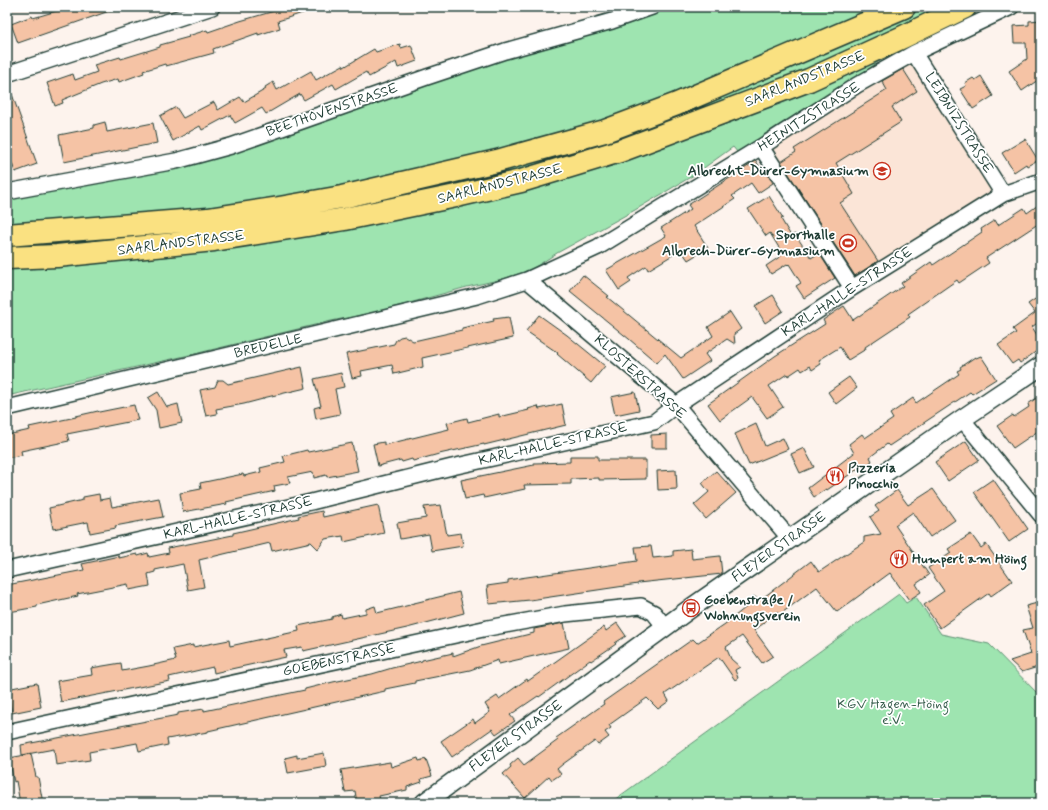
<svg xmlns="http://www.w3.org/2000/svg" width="1048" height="810" font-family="Mynerve,sans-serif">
<rect width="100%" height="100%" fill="#fdf3ed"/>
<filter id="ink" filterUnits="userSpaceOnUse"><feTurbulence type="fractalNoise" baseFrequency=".025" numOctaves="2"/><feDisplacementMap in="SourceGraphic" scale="8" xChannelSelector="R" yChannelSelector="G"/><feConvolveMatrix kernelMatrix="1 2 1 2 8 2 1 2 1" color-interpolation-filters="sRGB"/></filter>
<g filter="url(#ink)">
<path fill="#fbe5d7" d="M914 53 1003 194 852 288 761 147Z"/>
<path fill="#9ee4b0" stroke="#5e9072" d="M666 7H899L675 100 530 147 279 203 7 228V194L179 164 507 57 616 27Z
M927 7H945L804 72 675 124 540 167 284 224 7 251V245L137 236 265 220 595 141 708 103 894 23Z
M929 34 931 38 878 62 857 77 738 153 733 147 694 175 635 210 557 253 532 269 503 279 467 287 377 312 331 321 194 354 7 396V264L397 219Z
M899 594 906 603 916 597 941 634 989 644 1041 697V803H610Z"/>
<path fill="#f5c3a5" stroke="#1f3d34" d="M70 7H114L115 9 18 43 11 24 32 16 33 18Z
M288 7H314L315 9 278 21 280 28 258 35V33L213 49 214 53 166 66 165 64 143 71 144 73 119 82 118 79 101 84 62 100 63 103 55 106 47 83 73 74 75 80 97 72 94 65 120 57 121 59 160 47V45L189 37 188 36 207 30 208 32 240 21Z
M1041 20V78L1022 91 1009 71 1027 59 1026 43H1014L1013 26 1029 25V21Z
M400 44 401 48 411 45 417 61 398 68 396 62 369 77 366 72 336 89 333 84 304 100 300 94 266 114 262 108 235 123 230 115 202 130 200 126 173 141 160 116 176 107 183 118 214 102 218 110 240 97 244 102 266 89 265 87 273 82 277 90 311 71 316 80 343 65 344 67 374 49 376 52Z
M903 69 917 91 892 107 901 122 836 163 854 194 840 203 878 261 855 276 781 162 796 152 794 149 887 90 882 81Z
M981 76 993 96 973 109 960 89 966 86 965 83 973 78 975 80Z
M8 83 37 164 15 172 7 149V84Z
M105 122 107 132 153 123 157 143 64 162 59 135 94 128V125Z
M1025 139 1038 160 1027 166 1026 164 1014 172 1002 153Z
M756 161 764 173 766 171 773 183 758 193 751 183 732 196 735 199 694 226 708 248 688 260 681 250 648 270 646 266 628 278 631 282 619 290 606 270 666 236 661 228 691 209 688 205Z
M769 196 783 218 781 219 791 236 795 234 811 258 819 253 835 278 804 298 796 286 801 283 789 264 788 265 787 264 771 274 766 266 781 256 779 252 781 251 770 233 766 236 748 209Z
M1041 203V222L986 258 989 263 959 283 957 280 908 314 910 317 865 347 866 349 848 360 840 347 819 360 821 364 812 370 810 366 802 371 800 368 788 376 787 374 769 386 783 407 767 418 752 397 720 420 708 404 775 356 825 324 823 320 844 306 853 320 903 286 901 283 931 262 933 265 982 232 981 229 995 220 998 225 1024 208 1027 213Z
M583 275 609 296 607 297 681 358 713 336 708 327 730 312 741 329 734 334 735 344 727 339 705 354 710 361 683 379 665 354 657 363 629 339 570 291Z
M773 295 783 311 765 323 755 306Z
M1041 295V322L1040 321 1032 327 1041 341V348L1020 363 1018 360 1012 364 998 345 1016 333 1013 329 1035 313 1028 304Z
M539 315 567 335 605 366 591 383 557 354 558 353 526 331Z
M509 317 513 338 422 358 423 367 394 374 392 365 361 371 362 376 352 378 346 354 394 344 396 340 400 337 405 336 413 341 418 340 462 330V328L494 321 493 319Z
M981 356 996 379 972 394 970 392 889 446 887 444 870 457 872 461 864 467 862 466 827 490 826 489 814 497 808 488 854 453 849 444 862 434 865 438 893 419 890 414 913 398 916 403 959 374 957 371 961 369 960 367 975 357 976 358Z
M302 367 306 388 263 398V399L244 404 216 409 217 414 206 416 200 390 215 387 218 380H223L228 384Z
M341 373 344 387 335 389 340 414 316 419 314 408 321 406 314 379Z
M849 377 857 388 836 404 828 392Z
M158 392 167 407 178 404 182 423 159 428 156 410 148 398Z
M635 392 639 410 615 415 611 397Z
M1041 395V429L1013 448 997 426 1013 415 1014 417 1029 407 1028 404Z
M562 404 566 425 484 445V444L439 454 413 461 412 459 402 462 401 460 378 466 373 444 384 442V445L449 429 447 423 467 418 468 422 499 414V417L529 410 528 409 538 406 539 409Z
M134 405 138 420 67 434 69 441 21 451 22 455 7 458V435L30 430 29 427 76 417V416L98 411 99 412Z
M756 424 765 446 783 438 788 449 749 465 735 434Z
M667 434V448H651V435Z
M966 441 979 460 948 481 935 462Z
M352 443 358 471 327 477 326 475 314 478 313 472 288 477 290 483 274 486 275 491 226 502 227 504 183 512 180 493 201 489 200 483 243 474 244 476 261 472 260 468 285 462 283 456 307 450 308 452Z
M804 448 814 467 800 473 791 454Z
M570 456H598V460H646V479L599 480V478L571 479V484L524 485 525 489 484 498 483 495 465 499 461 480 534 465V463L570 462Z
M676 470 677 489 658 490 657 471Z
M716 471 736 493 706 519 694 505 709 492 702 483Z
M993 479 1028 529 1009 542 974 492Z
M933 489 955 520 930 537 913 512 895 525 929 575 916 584 921 592 909 600 890 573 837 612 817 587 779 615 777 612 754 630 773 656 762 663 742 636 726 647 731 659 740 667 735 670 738 678 735 680 719 657 665 694 669 701 658 709 647 698 609 725 611 728 605 732 609 737 598 745 595 741 563 764 557 769 561 774 552 780 549 776 525 798 503 774 511 767 510 765 518 758 524 765 558 740 556 738 604 704 603 702 693 639 697 643 725 624 750 604 753 596 760 600 811 561 819 572 864 542V537L881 534 870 517 879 511 875 506 897 490 908 505Z
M99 494 100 500 110 498 112 507 159 498 163 517 115 526 116 528 90 533 88 522 53 529 49 508 83 500V497Z
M378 505 384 533 344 542 343 536 325 539 318 549 311 542 272 551 270 543 199 560 204 587 188 590 183 564 155 570V572L148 574 150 586 129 590 128 584 77 594 78 596 37 605V607L9 612 7 603V585L84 570 82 564 119 556V558L137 554 138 556 148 553 149 557 169 553 168 548 233 535V533L299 518 298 516 322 511 323 517Z
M441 505 447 535 461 533 463 546 432 551 429 534 400 539 397 523 426 518 424 507Z
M971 534 981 548 986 544 1012 581 991 596 989 593 940 628 924 605 944 591 928 568 951 553 948 549Z
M651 546 653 558 673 556V551L691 549 692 559 720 556 722 574 638 583V584L530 600 489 604 487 586 508 583V580L520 578 637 561 635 547Z
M459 592 464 613 407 628 303 651 302 647 284 650 286 657 231 669 214 673 213 667 169 677 170 681 61 702 57 681 92 675 91 668 121 663 122 671 149 666 176 660 173 649 193 645V647L229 640 230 646 299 631 298 626 332 619V617L341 614 342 618 366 613V609L375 606 377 613 410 605V604Z
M1041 602V666L1022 672 1010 661 1031 654 1023 630 1033 628 1026 606Z
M564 623 569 648 499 664 498 660 470 670 415 681V683L385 689V691L208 731V732L167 739 168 745 139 751 137 743 89 752 90 760 56 765 54 749 22 755 21 745 178 715V713L204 709V711L305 690V689L333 682 372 674 392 668 422 661V660L453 653V656L481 646 534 633V629Z
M617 623 626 636 615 643 616 644 591 661 590 660 539 697 538 696 510 715 515 721 496 734 492 729 452 757 441 741 473 719 475 723 490 712 485 704 497 696 499 699 527 679 528 681 604 627 606 631Z
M37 683 41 707 12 713 7 689Z
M324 753 326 766 288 773 285 758 297 755V758Z
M31 754 36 777H38L43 803H20L16 781 14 782 9 758Z
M418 758 419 761 426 759 432 776 421 779 422 782 407 787V790L379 796 381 803H357L355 791 345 792 341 770 390 762 391 767Z"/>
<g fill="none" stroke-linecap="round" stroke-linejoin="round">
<g stroke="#1f3d34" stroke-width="18">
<path id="minor" d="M914 53 1003 194
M7 74 212 7
M761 147 852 288
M7 192 176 161 231 146 427 77 505 51 612 21 652 7
M527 280 676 405 790 539
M7 408 477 296 527 280 598 247 761 147 857 85 914 53 1011 7
M962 419 1041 515
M7 570 311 502 452 467 654 422 676 405 852 288 1003 194 1041 181
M7 732 488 628 565 614 641 606 654 613 665 627"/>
</g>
<g stroke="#1f3d34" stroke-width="21">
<path id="tertiary" d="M424 803 691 608 962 419 1041 366"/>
</g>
<g stroke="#1f3d34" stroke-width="25">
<path id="trunk" d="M7 235 208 219 279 208 342 197 497 161 605 131 677 104 904 7
M7 258 57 256 214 240 345 219 456 196 521 181 620 151 809 80 903 37 965 7"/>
</g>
<use href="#minor" stroke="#fff" stroke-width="15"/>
<use href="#tertiary" stroke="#fff" stroke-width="18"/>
<use href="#trunk" stroke="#fae181" stroke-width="22"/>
</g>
</g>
<defs>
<g id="school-ring" transform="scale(0.9)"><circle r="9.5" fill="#fff" stroke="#c8321e" stroke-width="1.5"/><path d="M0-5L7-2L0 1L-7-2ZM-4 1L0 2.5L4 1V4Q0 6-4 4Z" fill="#c8321e"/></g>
<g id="stadium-ring" transform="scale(0.9)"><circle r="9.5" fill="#fff" stroke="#c8321e" stroke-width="1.5"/><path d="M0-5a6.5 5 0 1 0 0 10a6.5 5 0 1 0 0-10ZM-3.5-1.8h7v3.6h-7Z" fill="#c8321e"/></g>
<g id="restaurant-ring" transform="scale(0.9)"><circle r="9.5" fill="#fff" stroke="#c8321e" stroke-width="1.5"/><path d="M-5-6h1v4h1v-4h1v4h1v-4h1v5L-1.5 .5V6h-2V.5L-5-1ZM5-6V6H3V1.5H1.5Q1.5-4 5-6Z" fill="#c8321e"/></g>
<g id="bus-ring" transform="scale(0.9)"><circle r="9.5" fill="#fff" stroke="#c8321e" stroke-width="1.5"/><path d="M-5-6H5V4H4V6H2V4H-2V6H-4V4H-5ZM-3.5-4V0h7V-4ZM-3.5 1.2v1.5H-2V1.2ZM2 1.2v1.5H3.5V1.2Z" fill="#c8321e"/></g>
</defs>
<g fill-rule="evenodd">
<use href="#school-ring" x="882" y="171"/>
<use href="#stadium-ring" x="848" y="243"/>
<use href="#restaurant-ring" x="835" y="476"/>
<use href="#restaurant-ring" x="899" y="559"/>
<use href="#bus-ring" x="691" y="608"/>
</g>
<g text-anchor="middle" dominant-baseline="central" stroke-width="3.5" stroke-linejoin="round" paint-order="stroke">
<g font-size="14" fill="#1f3d34" stroke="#fff">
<text transform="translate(805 79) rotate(-22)">SAARLANDSTRASSE</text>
<text transform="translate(332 110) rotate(-19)">BEETHOVENSTRASSE</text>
<text transform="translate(809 117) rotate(-32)">HEINITZSTRASSE</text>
<text transform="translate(959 123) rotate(58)">LEIBNIZSTRASSE</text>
<text transform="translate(500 184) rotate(-14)">SAARLANDSTRASSE</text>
<text transform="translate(181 243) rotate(-7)">SAARLANDSTRASSE</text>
<text transform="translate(847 292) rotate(-33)">KARL-HALLE-STRASSE</text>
<text transform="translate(268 346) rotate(-13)">BREDELLE</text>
<text transform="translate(640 377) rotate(42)">KLOSTERSTRASSE</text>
<text transform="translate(553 444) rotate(-13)">KARL-HALLE-STRASSE</text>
<text transform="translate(238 518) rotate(-13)">KARL-HALLE-STRASSE</text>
<text transform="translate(779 547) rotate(-35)">FLEYER STRASSE</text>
<text transform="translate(339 660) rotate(-12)">GOEBENSTRASSE</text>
<text transform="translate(516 736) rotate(-36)">FLEYER STRASSE</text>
</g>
<g font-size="14" font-weight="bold" fill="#1f3d34" stroke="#fff" text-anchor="start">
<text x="869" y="171" text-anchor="end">Albrecht-Dürer-Gymnasium</text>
<text x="835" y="235" text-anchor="end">Sporthalle<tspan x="835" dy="16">Albrech-Dürer-Gymnasium</tspan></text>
<text x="848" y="468">Pizzeria<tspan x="848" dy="16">Pinocchio</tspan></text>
<text x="912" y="559">Humpert am Höing</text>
<text x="704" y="600">Goebenstraße /<tspan x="704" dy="16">Wohnungsverein</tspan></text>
</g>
<g font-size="14" fill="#385e4d" stroke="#fff">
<text x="893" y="704">KGV Hagen-Höing<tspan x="893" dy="16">e.V.</tspan></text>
</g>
</g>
<rect width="1048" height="810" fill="none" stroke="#fff" stroke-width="24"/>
<rect x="12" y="12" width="1024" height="786" fill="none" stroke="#1f3d34" stroke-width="1.5" filter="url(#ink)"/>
</svg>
